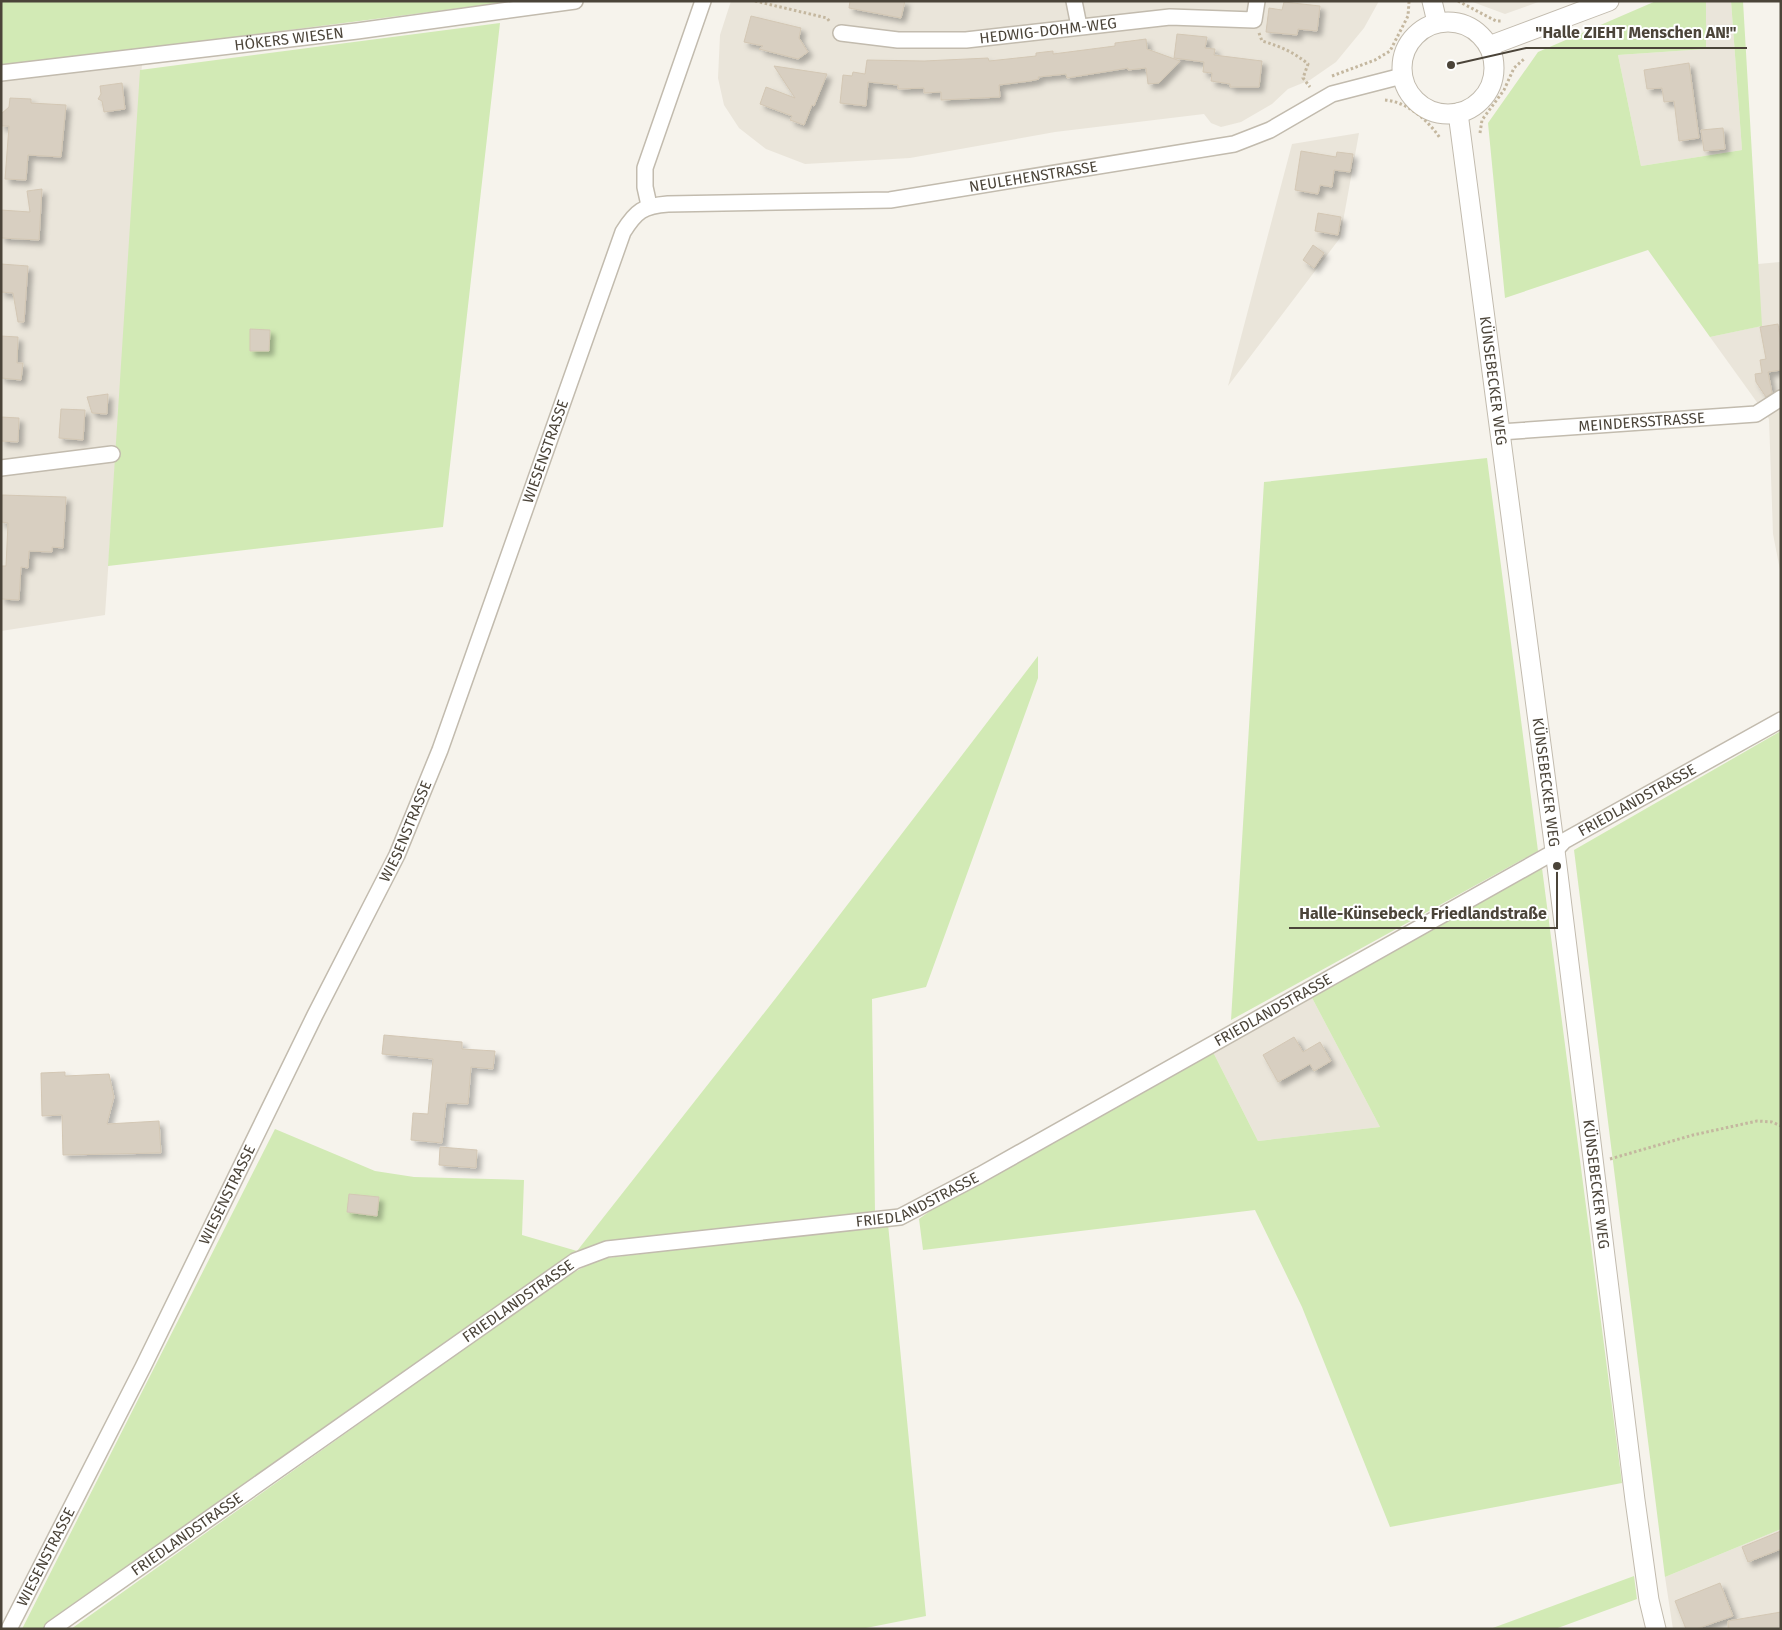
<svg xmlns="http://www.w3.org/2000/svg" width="1782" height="1630" font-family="'Fira Sans',sans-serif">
<defs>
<filter id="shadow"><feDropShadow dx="4.5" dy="4.5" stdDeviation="2.5" flood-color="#0004"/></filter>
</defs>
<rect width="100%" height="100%" fill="#f6f3ec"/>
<path fill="#eae5da" d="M731 1H1379L1364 28 1336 62 1310 80 1288 89 1272 104 1241 122 1221 127 1211 123 1204 114 1055 132 910 158 805 164 766 149 739 128 724 105 718 78 720 35Z
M1470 1H1541L1505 14Z
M1706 1H1731L1742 150 1641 166 1618 55 1706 49Z
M143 49 105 615 1 631V67Z
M1359 133 1340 238 1228 386 1292 144Z
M1781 262V575L1773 534 1769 419 1710 337 1761 326 1758 264Z
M1310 994 1380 1127 1258 1141 1212 1050Z
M1781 1529V1629H1673L1665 1577Z"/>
<path fill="#d2eab5" d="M1 1H515L1 67Z
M1656 1H1706V49L1618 55 1641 166 1742 150 1731 1H1743L1762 326 1710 337 1648 250 1505 298 1488 123 1538 52Z
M500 23 443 527 108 566 140 70Z
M1487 458 1538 851 1231 1020 1264 482Z
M1038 656V678L926 987 872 999 875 1212 606 1241 577 1251 42 1629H22L275 1129 375 1171 414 1177 524 1180 522 1235 577 1251 779 994Z
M1781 731V1529L1665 1577 1574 850Z
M1542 868 1622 1483 1390 1527 1302 1307 1255 1210 923 1250 919 1219 980 1175 1212 1050 1258 1141 1380 1127 1310 994Z
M888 1224 926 1616 861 1629H71L565 1277 599 1259Z
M1634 1576 1637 1599 1555 1629H1490Z"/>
<path fill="#d8cfc1" stroke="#d3c7b4" filter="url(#shadow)" d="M850 1H905L901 18 849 8Z
M1284 2 1320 6 1317 31 1298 29 1297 35 1266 32 1269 8 1282 10Z
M751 16 801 28 799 38 808 52 798 59 759 49 763 46 744 42Z
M1177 34 1207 37 1205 48 1215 49 1214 55 1262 61 1259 87H1230V84L1211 81 1212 73 1203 72 1204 62 1174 58Z
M1146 39 1147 49 1180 61 1159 83 1148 84 1146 68 1128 70V68L1067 78 1066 74 1038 77 1039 79 1030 81 999 85 1000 97 941 100V92L924 93V88L898 89V85L868 82 866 106 840 103 843 75 852 76 853 72 865 74 867 60 924 61 988 58 989 61 1036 56V53L1053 51V54L1115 46V43Z
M1689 63 1699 138 1679 141 1674 101 1664 102 1662 88 1647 89 1644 70Z
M774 66 827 74 814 106 812 105 804 125 790 120 792 116 760 104 766 87 795 98Z
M122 83 125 109 104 112 102 101 98 99 101 94 100 86Z
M10 98 31 99V103L66 105 61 157 28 155 26 180 5 179 9 126H1V114L9 107Z
M1723 128 1725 149 1704 151 1701 130Z
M1301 151 1336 157 1337 152 1353 154 1350 172 1334 170 1332 187 1320 185 1318 194 1295 190Z
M42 189 39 240 1 238V210L30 212 27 191Z
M1318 213 1341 217 1338 235 1315 231Z
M1313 245 1324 253 1314 268 1303 260Z
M1 264 28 266 24 322H18L13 293 1 292Z
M1778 324 1781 341V370L1768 372 1772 393 1766 397 1756 382 1755 374 1762 373 1760 360 1766 359 1760 327Z
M250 329 270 330 269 351H250Z
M1 336 18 337 17 363H23L21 380 1 378Z
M108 394 107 414 92 413 87 397Z
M61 409 85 410 83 440 59 438Z
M1 417 19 418 18 442 1 441Z
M2 495 66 497 63 548 52 547V552L29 551 28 568 21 567 19 600 1 599V566H6L8 523 1 522Z
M384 1035 462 1042V1049L495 1051 493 1069 471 1067 468 1104 446 1103 442 1143 411 1140 413 1113 428 1114 433 1059 382 1054Z
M1294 1037 1303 1052 1320 1042 1331 1061 1314 1071 1310 1064 1278 1082 1263 1055Z
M65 1072V1076L109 1074 114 1097 107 1124 159 1121 161 1153 63 1155 62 1115 42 1116 41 1073Z
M440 1147 477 1150 476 1168 439 1165Z
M349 1194 379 1197 377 1216 347 1212Z
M1781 1531V1549L1748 1562 1742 1547Z
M1720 1583 1733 1616 1696 1629H1686L1675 1601Z
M1781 1612V1629H1728V1621Z"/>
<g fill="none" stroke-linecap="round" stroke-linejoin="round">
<g stroke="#c2bbae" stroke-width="18">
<g id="minor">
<path d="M1074 1 1079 26"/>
<path id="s1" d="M841 33 898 40H966L1170 17 1254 20 1257 1"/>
<path id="s2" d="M1 73 357 31 575 1"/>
<path d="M649 205 645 187V168L703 1"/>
<path id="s3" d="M1500 432 1756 414 1781 398"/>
<path d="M1 468 112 454"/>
<path id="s4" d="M9 1629 143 1367 315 1015 397 855 440 750 623 232C636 211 643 206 668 204L890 200 1234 144 1270 130 1332 94 1402 76"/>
<path id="s5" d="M52 1629 575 1261 607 1249 900 1217 980 1175 1554 852 1564 841 1781 720"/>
</g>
</g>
<g stroke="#c2bbae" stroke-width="21">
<g id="tertiary">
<path d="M1432 1 1437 22"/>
<circle cx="1448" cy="68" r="46"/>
<path d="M1489 46 1609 1"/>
<path id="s6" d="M1458 113 1557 866 1635 1500 1649 1600 1656 1629"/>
</g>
</g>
<path stroke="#c4b79f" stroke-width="3" stroke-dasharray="2.5 2.5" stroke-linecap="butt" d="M755 1 827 18 830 22
M1458 1 1496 21H1502
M1259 33 1262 41C1279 46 1294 52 1308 64L1303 78 1310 87
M1332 76 1375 60 1390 51 1408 16 1409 2
M1385 100C1407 102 1427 119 1440 138
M1480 133 1482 120 1504 90 1514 68 1524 59
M1610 1159 1693 1135 1757 1121 1772 1122 1781 1126"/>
<use href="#minor" stroke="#fff" stroke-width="15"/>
<use href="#tertiary" stroke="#fff" stroke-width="19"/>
</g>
<g text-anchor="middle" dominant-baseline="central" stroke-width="4" stroke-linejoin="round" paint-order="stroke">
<g font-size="15" fill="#4b4439" stroke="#fff">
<text stroke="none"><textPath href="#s1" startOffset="208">HEDWIG-DOHM-WEG</textPath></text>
<text stroke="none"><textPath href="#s2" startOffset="290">HÖKERS WIESEN</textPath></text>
<text stroke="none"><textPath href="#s4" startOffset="1952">NEULEHENSTRASSE</textPath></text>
<text stroke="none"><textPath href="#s6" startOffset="270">KÜNSEBECKER WEG</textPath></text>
<text stroke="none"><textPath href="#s3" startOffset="142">MEINDERSSTRASSE</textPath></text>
<text stroke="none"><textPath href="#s4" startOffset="1296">WIESENSTRASSE</textPath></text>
<text stroke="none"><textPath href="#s6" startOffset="675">KÜNSEBECKER WEG</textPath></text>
<text stroke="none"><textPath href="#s5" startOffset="1816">FRIEDLANDSTRASSE</textPath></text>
<text stroke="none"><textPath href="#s4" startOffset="891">WIESENSTRASSE</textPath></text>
<text stroke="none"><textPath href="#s5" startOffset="1395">FRIEDLANDSTRASSE</textPath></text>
<text stroke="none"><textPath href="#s6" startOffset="1080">KÜNSEBECKER WEG</textPath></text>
<text stroke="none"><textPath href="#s4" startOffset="486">WIESENSTRASSE</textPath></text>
<text stroke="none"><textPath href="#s5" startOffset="990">FRIEDLANDSTRASSE</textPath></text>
<text stroke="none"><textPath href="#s5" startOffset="570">FRIEDLANDSTRASSE</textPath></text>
<text stroke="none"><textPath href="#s5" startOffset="165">FRIEDLANDSTRASSE</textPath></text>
<text stroke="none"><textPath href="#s4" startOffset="81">WIESENSTRASSE</textPath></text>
</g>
</g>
<path fill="none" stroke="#4b4439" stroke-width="2" d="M1451 65L1526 48H1747M1557 866L1557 928H1289"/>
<g fill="#4b4439" stroke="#fff" stroke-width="2">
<circle cx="1451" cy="65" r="5"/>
<circle cx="1557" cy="866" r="5"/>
</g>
<g font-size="16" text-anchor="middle" font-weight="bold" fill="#4b4439" stroke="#fff" stroke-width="4" stroke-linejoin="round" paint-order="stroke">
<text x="1636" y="38">"Halle ZIEHT Menschen AN!"</text>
<text x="1423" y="919">Halle-Künsebeck, Friedlandstraße</text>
</g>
<rect width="1782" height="1630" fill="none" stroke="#4b4439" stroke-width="5"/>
</svg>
